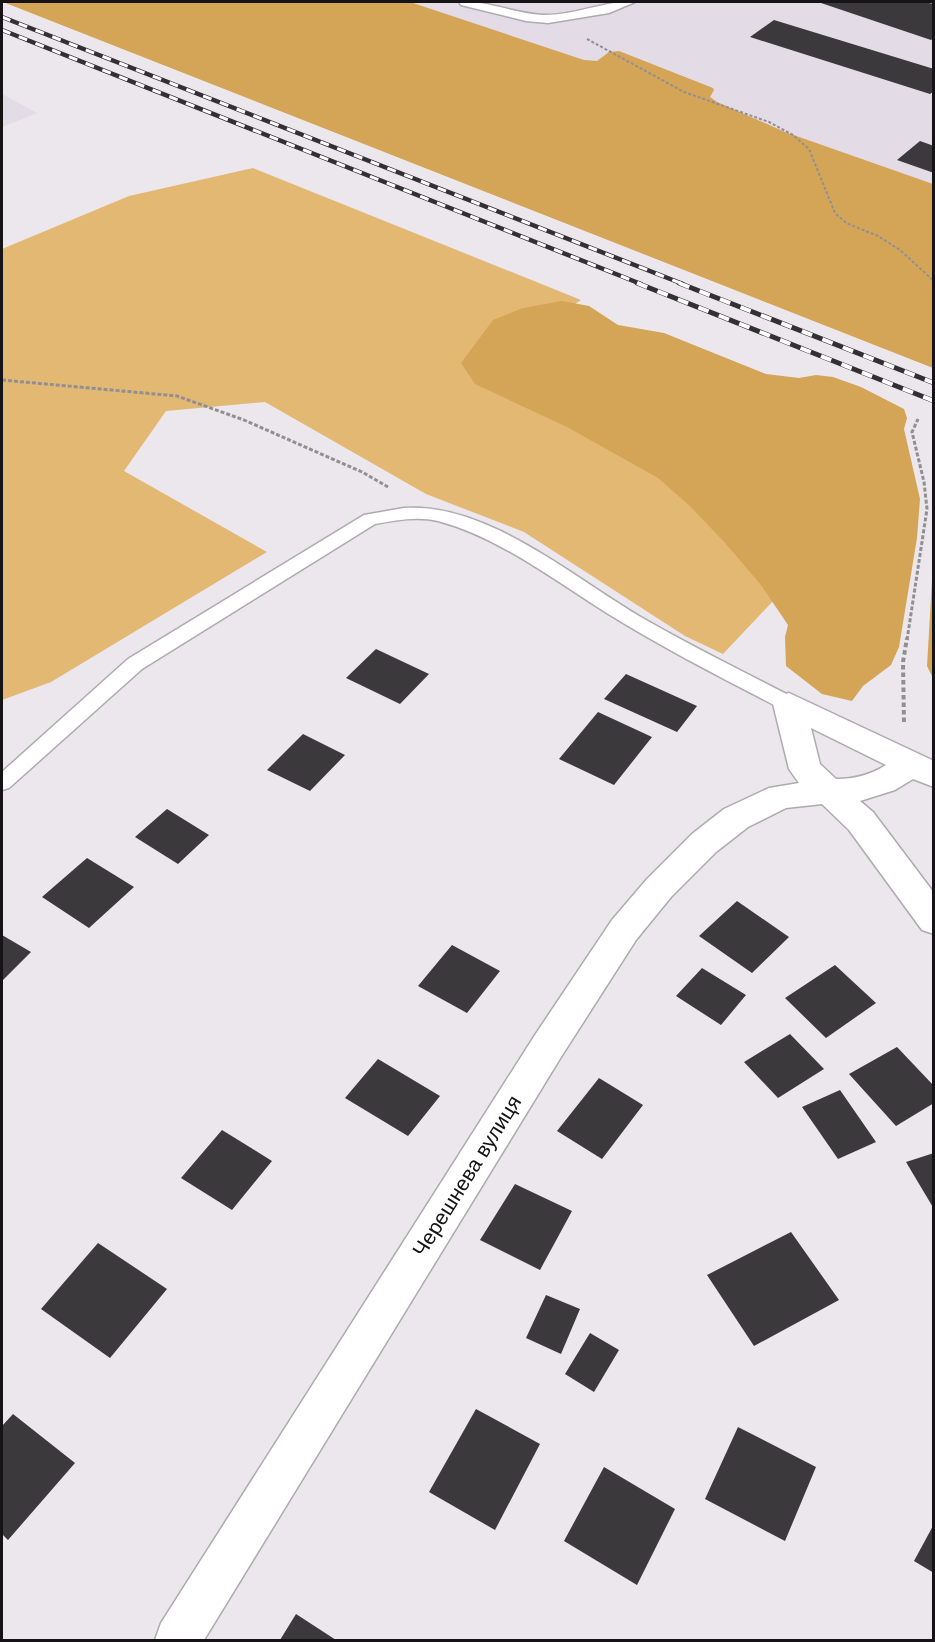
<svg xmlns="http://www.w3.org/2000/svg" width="935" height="1642" font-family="'DM Sans',sans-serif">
<rect width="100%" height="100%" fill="#ebe7ec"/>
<path fill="#e3dbe6" d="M398 2H933V193Z
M2 94 37 113 2 127Z"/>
<path fill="#e3b873" d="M253 168 581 300 476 370 629 445 789 584 723 654 685 636 524 532 426 494 265 402 166 411 124 471 267 552 51 682 2 700V249L129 196Z"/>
<path fill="#d4a556" d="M3 2H410L584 60 597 61 609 52 619 51 713 88 714 90 710 97 717 102 785 132 933 184V368Z
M562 301 589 306 618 325 664 333 766 374 799 378 816 375 833 377 861 387 904 409 907 418 904 429 920 499 917 538 899 647 891 665 863 686 852 701 822 694 786 666 785 637 788 625 761 585 726 544 691 507 658 478 567 427 475 384 461 363 493 320 523 308Z
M933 564V678L927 666Z"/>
<path fill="#3b393c" d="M818 2H924L934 4V38L931 40Z
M774 20 934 69V91L930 94 750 37Z
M920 141 934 146V173L897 160Z
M376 649 429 674 400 704 346 678Z
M626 674 697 706 677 732 604 699Z
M598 712 652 737 614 785 559 759Z
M303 734 345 755 310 791 267 770Z
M167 809 209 835 178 864 135 837Z
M87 858 134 887 89 928 42 897Z
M737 901 789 937 752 973 699 936Z
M2 935 31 952 2 981Z
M452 945 500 971 467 1013 418 986Z
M835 965 876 1003 826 1038 785 998Z
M702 968 746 995 721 1025 676 996Z
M790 1034 824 1069 778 1098 744 1062Z
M897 1047 934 1086V1103L896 1126 849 1074Z
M378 1059 440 1096 408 1136 345 1098Z
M599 1078 643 1105 602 1159 557 1131Z
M840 1090 876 1142 838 1159 802 1107Z
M222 1130 272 1161 232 1210 181 1178Z
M934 1153V1209L906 1162Z
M515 1184 572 1211 540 1270 480 1240Z
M791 1232 839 1300 754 1346 707 1275Z
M98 1243 167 1289 110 1358 41 1309Z
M546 1295 580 1309 561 1354 526 1338Z
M590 1333 619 1350 594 1392 565 1374Z
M476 1409 540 1444 495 1530 429 1492Z
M13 1414 75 1463 8 1540 2 1534V1426Z
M738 1427 816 1467 785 1541 705 1499Z
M604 1467 675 1509 637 1585 564 1541Z
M934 1524V1573L914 1561Z
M296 1614 336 1640H280Z"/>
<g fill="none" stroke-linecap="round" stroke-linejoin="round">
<g stroke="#aeaaaf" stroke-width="3">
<path id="service" d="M459 2C489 0 517 15 547 15 576 15 607 0 635 2L609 13 548 23 526 21 461 5Z
M404 508C488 502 576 580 646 620 695 648 746 673 796 699L799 704 796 709 789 711 782 709C724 679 665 649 610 615 555 581 501 538 438 521 418 516 396 520 375 524L142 669 9 788 2 790V772L128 659 364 515Z"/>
</g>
<g stroke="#aeaaaf" stroke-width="3">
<path id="minor" d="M789 693 934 761V787L913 779 895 790 860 801 873 812 934 893V934L922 930 849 830 822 804 786 808 748 827 716 852 671 897 636 940 561 1057 204 1640H155L161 1623 535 1035 612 920 647 879 692 834 724 809 769 788 799 783 789 769 773 704 778 696ZM811 728 886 765C870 775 855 779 836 779L820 764Z"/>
</g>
<path stroke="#928f93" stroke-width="2" stroke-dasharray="3 2" stroke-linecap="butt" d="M587 39 684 92 769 122 793 135 809 149 835 213 846 223 878 236 900 250 934 281"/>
<path stroke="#928f93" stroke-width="3" stroke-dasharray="4 2" stroke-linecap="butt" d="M2 380 177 396 244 420 362 472 388 487
M907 640 927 509 924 482 912 432 918 419"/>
<path stroke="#928f93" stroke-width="4" stroke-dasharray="4.5 3" stroke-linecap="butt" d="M904 722 903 662 907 638"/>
<use href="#service" fill="#fff" fill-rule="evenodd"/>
<use href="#minor" fill="#fff" fill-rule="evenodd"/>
<g stroke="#333033" stroke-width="4.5">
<path id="rail-far1" d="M2 17 683 284
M2 30 641 284"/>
</g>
<g stroke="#333033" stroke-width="5">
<path id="rail" d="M637 283 934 401
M679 283 934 383"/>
</g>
<use href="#rail-far1" stroke="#fff" stroke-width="3" stroke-dasharray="9" stroke-linecap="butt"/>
<use href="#rail" stroke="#fff" stroke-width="4" stroke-dasharray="11" stroke-linecap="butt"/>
</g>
<g text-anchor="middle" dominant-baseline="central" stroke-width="6" stroke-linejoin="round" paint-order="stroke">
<g font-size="21" fill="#151315" stroke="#fff">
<text transform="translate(467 1176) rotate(-58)">Черешнева вулиця</text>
</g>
</g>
<rect width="935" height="1642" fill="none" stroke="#151315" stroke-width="6"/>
</svg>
